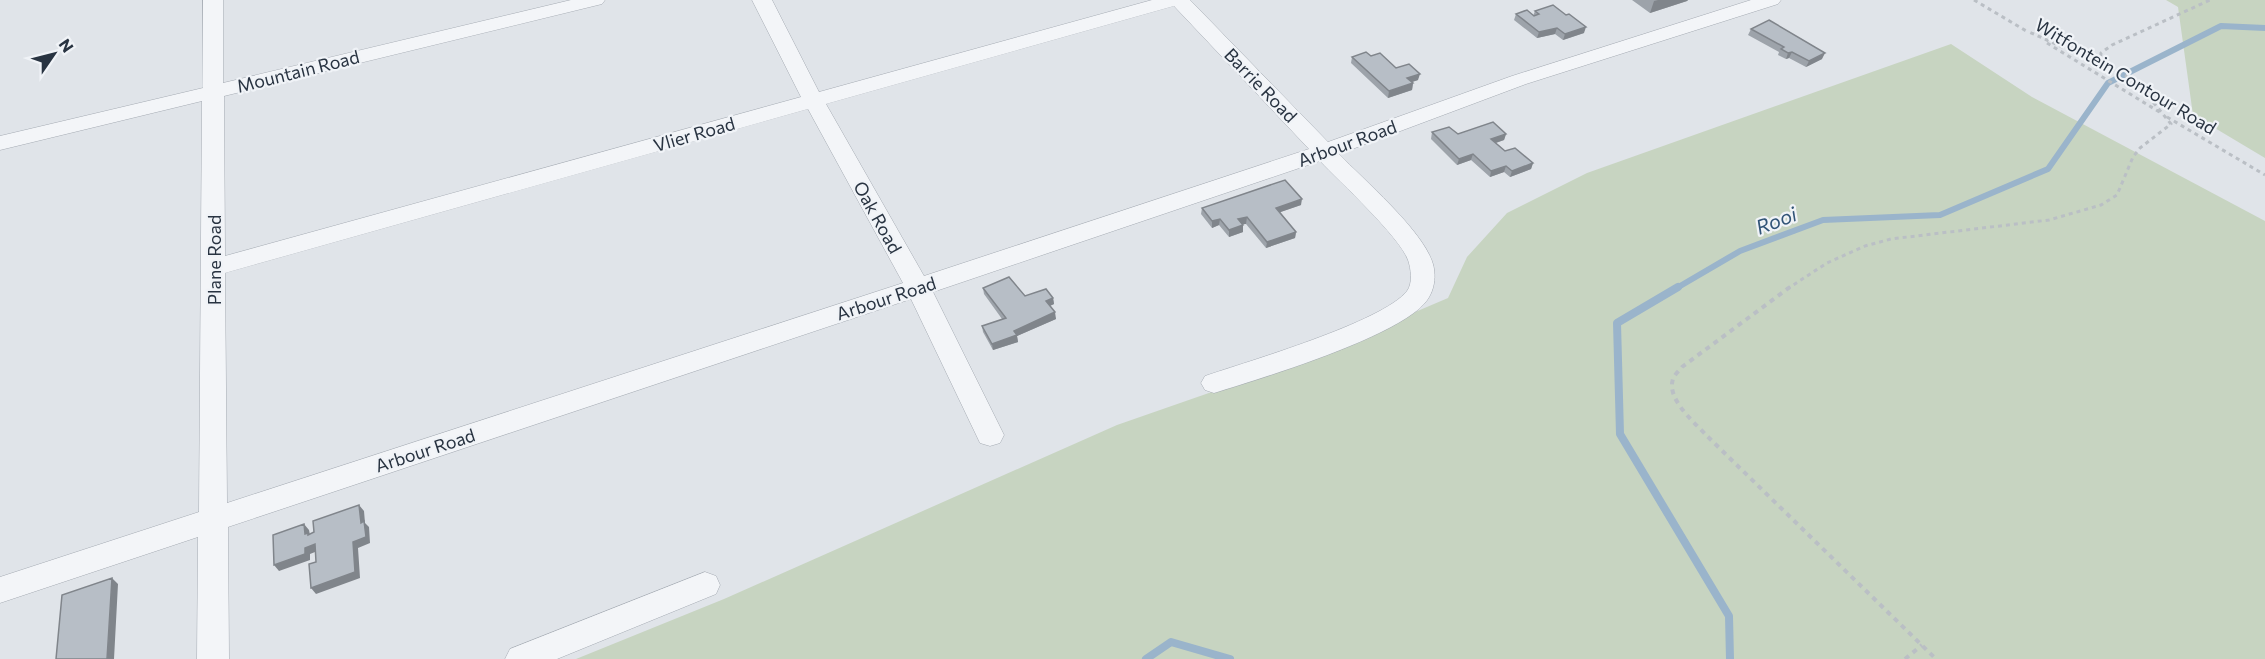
<svg xmlns="http://www.w3.org/2000/svg" width="2265" height="659" font-family="Commissioner,sans-serif">
<rect width="100%" height="100%" fill="#e0e4e9"/>
<path fill="#c7d4c1" d="M2166 0H2265V158L2193 115 2178 7Z
M1951 44 2032 97 2265 221V659H576L724 599 1117 425 1298 362 1448 298 1467 257 1507 213 1587 173Z"/>
<g fill="none" stroke-linecap="round" stroke-linejoin="round">
<path stroke="#9ab4cb" stroke-width="6" d="M1675 289 1740 251 1823 220 1940 215 2048 169 2108 83 2221 26 2265 28"/>
<path stroke="#9ab4cb" stroke-width="8" d="M1678 287 1617 323 1620 434 1729 616 1730 659
M1146 659 1171 642 1230 659"/>
<g stroke="#a5abb3" stroke-width="1">
<path id="minor" d="M203 0H223V83L571 0H605L602 4 224 96 225 256 801 97 752 0H772L819 92 1152 0H1190L1328 142 1512 76 1751 0H1781L1778 4 1526 84 1339 154C1364 180 1420 228 1432 261 1437 275 1435 292 1424 304 1393 338 1263 378 1214 393L1205 390 1201 383 1205 376C1246 362 1383 322 1407 291 1413 283 1411 269 1408 260 1399 236 1340 182 1320 161L933 292 1004 435 1000 443 990 446 980 443 911 299 228 527 229 659H197L198 537 0 603V577L199 512 202 101 0 150V136L203 88ZM1174 6 1309 149 924 276 826 104ZM808 109 903 283 227 503 225 273Z
M705 572 716 576 720 585 716 594 557 659H505L510 649Z"/>
</g>
<path stroke="#babfc5" stroke-width="3" stroke-dasharray="4 4" stroke-linecap="butt" d="M1974 0 2028 32
M2047 43 2161 113
M2100 64 2101 53 2112 45 2210 0
M2167 117 2265 175
M1787 289 1827 263 1865 246 1891 239 2049 220 2101 205 2117 195 2133 157 2140 148 2171 124 2135 80 2027 31"/>
<path stroke="#babfc5" stroke-width="4" stroke-dasharray="5 5" stroke-linecap="butt" d="M1790 287 1682 367C1680 370 1674 375 1673 379 1666 399 1695 423 1707 436L1936 659
M1905 659 1922 645"/>
<use href="#minor" fill="#f3f5f8" fill-rule="evenodd"/>
</g>
<path fill="#9da3aa" d="M1632 0H1688L1687 1 1650 13Z
M1535 11 1584 33 1563 40 1555 34 1537 38 1514 20 1516 14 1533 16Z
M1751 29 1822 59 1806 67 1789 58 1786 59 1778 55 1779 52 1748 35Z
M1371 56 1396 68 1418 80 1412 82 1413 83 1412 90 1388 98 1351 63 1352 57Z
M1432 132 1458 134H1506L1504 140 1496 143 1505 151 1533 163 1531 169 1510 177 1504 172 1490 177 1471 160 1457 165 1431 139Z
M1301 205 1280 212 1296 232 1295 238 1266 248 1246 224H1243V232L1229 237 1219 225 1212 228 1201 214 1202 208Z
M983 288 1025 296 1053 298 1054 304 1050 306 1056 319 1017 336 1018 342 993 350 983 332 982 326 1002 319 984 294Z"/>
<path fill="#80858b" d="M1658 0H1688L1687 1 1650 13 1654 1Z
M1586 27 1584 33 1563 40 1565 34Z
M1557 28 1555 34 1537 38 1539 32Z
M1792 52 1789 58 1786 59 1788 53Z
M1825 53 1822 59 1806 67 1809 61Z
M1420 74 1418 80 1406 84 1407 78Z
M1413 83 1412 90 1388 98 1389 91Z
M1506 134 1504 140 1489 145 1491 139Z
M1473 154 1471 160 1457 165 1459 159Z
M1533 163 1531 169 1510 177 1512 171Z
M1506 166 1504 172 1490 177 1491 171Z
M1302 199 1301 205 1275 214 1276 208Z
M1247 217 1246 224 1237 225 1238 219Z
M1220 219 1219 225 1212 228V221Z
M1243 225V232L1229 237V230Z
M1296 232 1295 238 1266 248 1267 242Z
M1053 298 1054 304 1047 307 1046 301Z
M1055 312 1056 319 1017 336 1018 342 993 350 992 344 1014 331Z
M359 505 364 511 365 523 369 527 370 543 358 548 360 578 316 594 311 588 353 542 361 523Z
M304 524 309 530 310 535 305 534Z
M315 544 320 550 310 554V560L279 571 274 565 305 548Z
M112 578 118 584 114 659H107Z"/>
<path fill="#b7bec6" stroke="#80858b" stroke-width="1.5" d="M1553 5 1566 15 1569 14 1586 27 1565 34 1557 28 1539 32 1516 14 1527 10 1534 16 1539 14 1535 11Z
M1769 20 1825 53 1809 61 1792 52 1788 53 1781 49 1784 47 1751 29Z
M1366 52 1371 56 1380 53 1396 68 1409 64 1420 74 1407 78 1413 83 1389 91 1352 57Z
M1493 122 1506 134 1491 139 1505 151 1515 148 1533 163 1512 171 1506 166 1491 171 1473 154 1459 159 1432 132 1449 127 1458 134Z
M1285 180 1302 199 1276 208 1296 232 1267 242 1247 217 1238 219 1243 225 1229 230 1220 219 1212 221 1202 208Z
M1009 277 1025 296 1046 289 1053 298 1046 301 1055 312 1014 331 1017 335 992 344 982 326 1006 318 983 288Z
M359 505 361 523 364 521 366 537 353 542 355 572 311 588 309 564 316 562 315 544 305 548V554L274 565 273 535 304 524 305 534 308 533V535L314 532 313 521Z
M112 578 107 659H56L62 595Z"/>
<g text-anchor="middle" dominant-baseline="central" stroke-width="4.5" stroke-linejoin="round" paint-order="stroke">
<g font-size="18" fill="#283341" stroke="#f0f3f7">
<text transform="translate(298 71) rotate(-14)">Mountain Road</text>
<text transform="translate(2126 76) rotate(31)">Witfontein Contour Road</text>
<text transform="translate(1261 85) rotate(46)">Barrie Road</text>
<text transform="translate(694 134) rotate(-16)">Vlier Road</text>
<text transform="translate(1347 143) rotate(-20)">Arbour Road</text>
<text transform="translate(878 217) rotate(61)">Oak Road</text>
<text transform="translate(214 260) rotate(-90)">Plane Road</text>
<text transform="translate(886 298) rotate(-18)">Arbour Road</text>
<text transform="translate(425 450) rotate(-18)">Arbour Road</text>
</g>
<g font-size="20" font-style="italic" fill="#315477" stroke="#f0f3f7">
<text transform="translate(1776 220) rotate(-21)">Rooi</text>
</g>
</g>
<g transform="translate(54 54) rotate(55)" stroke="#f0f3f7" stroke-width="4.5" paint-order="stroke">
<path d="M0-4.5L10 22L0 15L-10 22Z" fill="#283341"/>
<text y="-9" font-size="16" font-weight="bold" text-anchor="middle" fill="#283341">N</text>
</g>
</svg>
